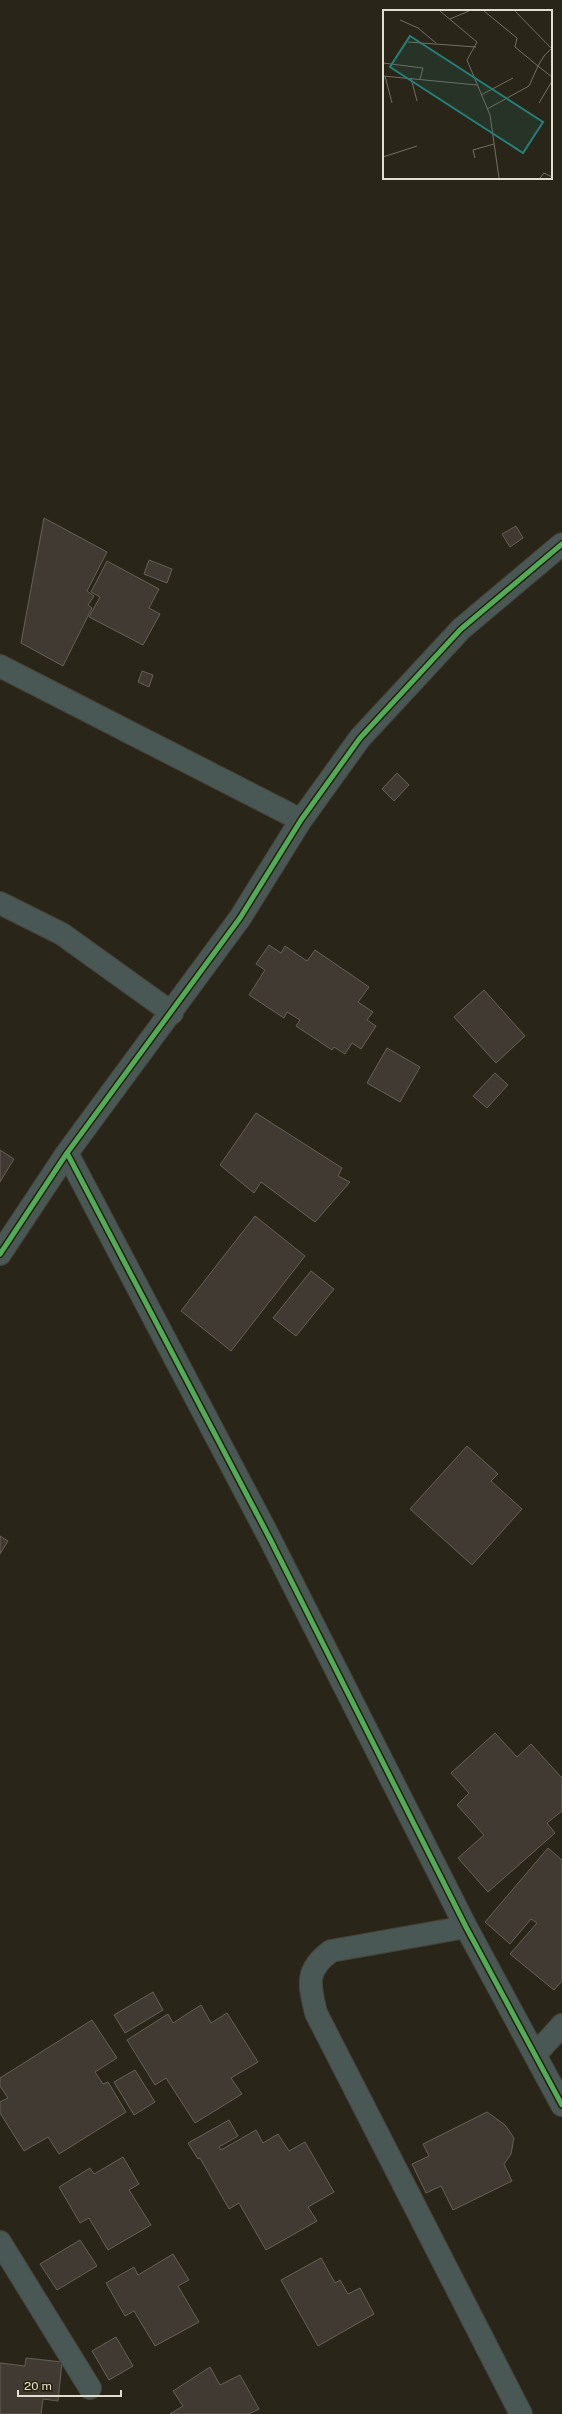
<svg xmlns="http://www.w3.org/2000/svg" width="562" height="2414" font-family="'Public Sans',sans-serif">
<rect width="100%" height="100%" fill="#292619"/>
<path fill="#413a32" stroke="#666058" d="M44 518 107 552 87 591 94 596 88 605 92 608 63 666 21 643Z
M516 526 523 538 510 547 502 534Z
M149 560 172 569 167 583 144 574Z
M107 561 159 589 149 608 160 614 143 645 89 617 100 597 91 592Z
M142 671 153 675 149 687 138 682Z
M397 773 409 785 394 801 382 789Z
M269 945 281 953 285 946 307 961 315 950 369 987 358 1002 373 1012 367 1020 376 1026 361 1049 352 1043 345 1054 334 1047 332 1050 296 1026 300 1020 287 1012 284 1018 249 995 265 970 256 964Z
M484 990 525 1036 496 1063 454 1017Z
M387 1048 420 1067 400 1102 367 1083Z
M495 1073 508 1085 487 1108 473 1096Z
M256 1113 342 1168 338 1176 350 1182 315 1222 261 1182 254 1193 220 1165Z
M0 1150 14 1159 0 1182Z
M255 1216 305 1256 231 1351 181 1311Z
M311 1271 334 1289 296 1336 273 1318Z
M467 1446 498 1474 491 1481 522 1509 472 1565 410 1509Z
M0 1536 8 1541 0 1554Z
M495 1733 517 1757 531 1744 562 1778V1811L547 1823 555 1833 488 1892 458 1858 484 1835 457 1805 469 1793 451 1773Z
M548 1848 562 1860V1981L554 1990 510 1954 537 1923 531 1919 510 1944 485 1922Z
M153 1992 163 2010 125 2033 114 2015Z
M201 2005 211 2023 227 2013 258 2062 231 2078 242 2094 195 2123 166 2078 155 2085 127 2040 168 2014 173 2023Z
M92 2020 117 2058 95 2072 103 2084 108 2082 126 2112 59 2154 48 2137 24 2151 0 2113V2102L8 2098 0 2086V2078Z
M135 2070 155 2102 134 2115 114 2082Z
M487 2112 505 2125 514 2138 511 2154 504 2164 512 2181 453 2210 441 2186 426 2193 412 2164 429 2156 423 2144Z
M229 2120 238 2136 219 2147 221 2150 256 2130 263 2143 278 2134 289 2151 305 2142 334 2192 308 2207 317 2221 266 2250 239 2203 229 2209 200 2158 198 2159 188 2143Z
M123 2157 139 2184 129 2190 151 2225 108 2250 89 2218 80 2223 59 2187 90 2168 94 2174Z
M80 2240 97 2266 57 2290 40 2264Z
M173 2254 189 2280 178 2286 199 2322 155 2346 134 2311 125 2316 106 2283 134 2267 138 2275Z
M321 2258 335 2283 340 2280 348 2294 360 2288 374 2314 318 2346 281 2280Z
M116 2337 133 2366 109 2380 92 2351Z
M26 2358 62 2362 58 2401 43 2399 41 2414H0V2363L25 2366Z
M210 2367 220 2385 240 2375 259 2409 249 2414H170L183 2406 173 2391Z"/>
<g fill="none" stroke-linecap="round" stroke-linejoin="round">
<g stroke="#454238" stroke-width="24">
<path id="minor" d="M0 666 301 820
M0 903 62 934 172 1013
M67 1153 269 1537 466 1927 562 2105
M0 1254 67 1153 240 918 301 820 360 738 461 629 562 544
M466 1927 331 1951C305 1970 309 1984 316 2013L521 2414
M535 2055 562 2025
M0 2242 90 2388"/>
</g>
<use href="#minor" stroke="#495755" stroke-width="22"/>
<g stroke="#252009" stroke-width="8">
<path id="cycleway" d="M67 1153 269 1537 466 1927 562 2105
M0 1254 67 1153 240 918 301 820 360 738 461 629 562 544"/>
</g>
<use href="#cycleway" stroke="#51ab58" stroke-width="5"/>
</g>
<g transform="translate(383 10)">
<rect width="169" height="169" fill="#292619"/>
<path fill="none" stroke="#736f62" stroke-width="1" d="M57 1 94 32 84 50 107 105 116 168M101 1 134 28 132 37 155 56 146 76 104 99M132 1 169 39M67 9 86 1M17 10 35 18 53 33M25 32 93 37M168 39 161 46 155 56 169 67M0 53 40 58 37 69M0 66 94 75M2 66 9 93M28 68 34 91M98 85 130 68M156 93 169 71M0 147 34 136M92 148 90 140 111 134M157 168 161 163 169 167"/>
<path fill="#248078" fill-opacity="0.15" stroke="#248078" stroke-width="2" d="M27 26 160 112 140 143 7 57Z"/>
<rect width="169" height="169" fill="none" stroke="#e1ddd0" stroke-width="2"/>
</g>
<path d="M18 2390v6h103v-6" fill="none" stroke="#e1ddd0" stroke-width="2"/>
<text x="24" y="2390" font-size="12" fill="#e1ddd0" stroke="#252009" stroke-width="3" paint-order="stroke">20 m</text>
</svg>
